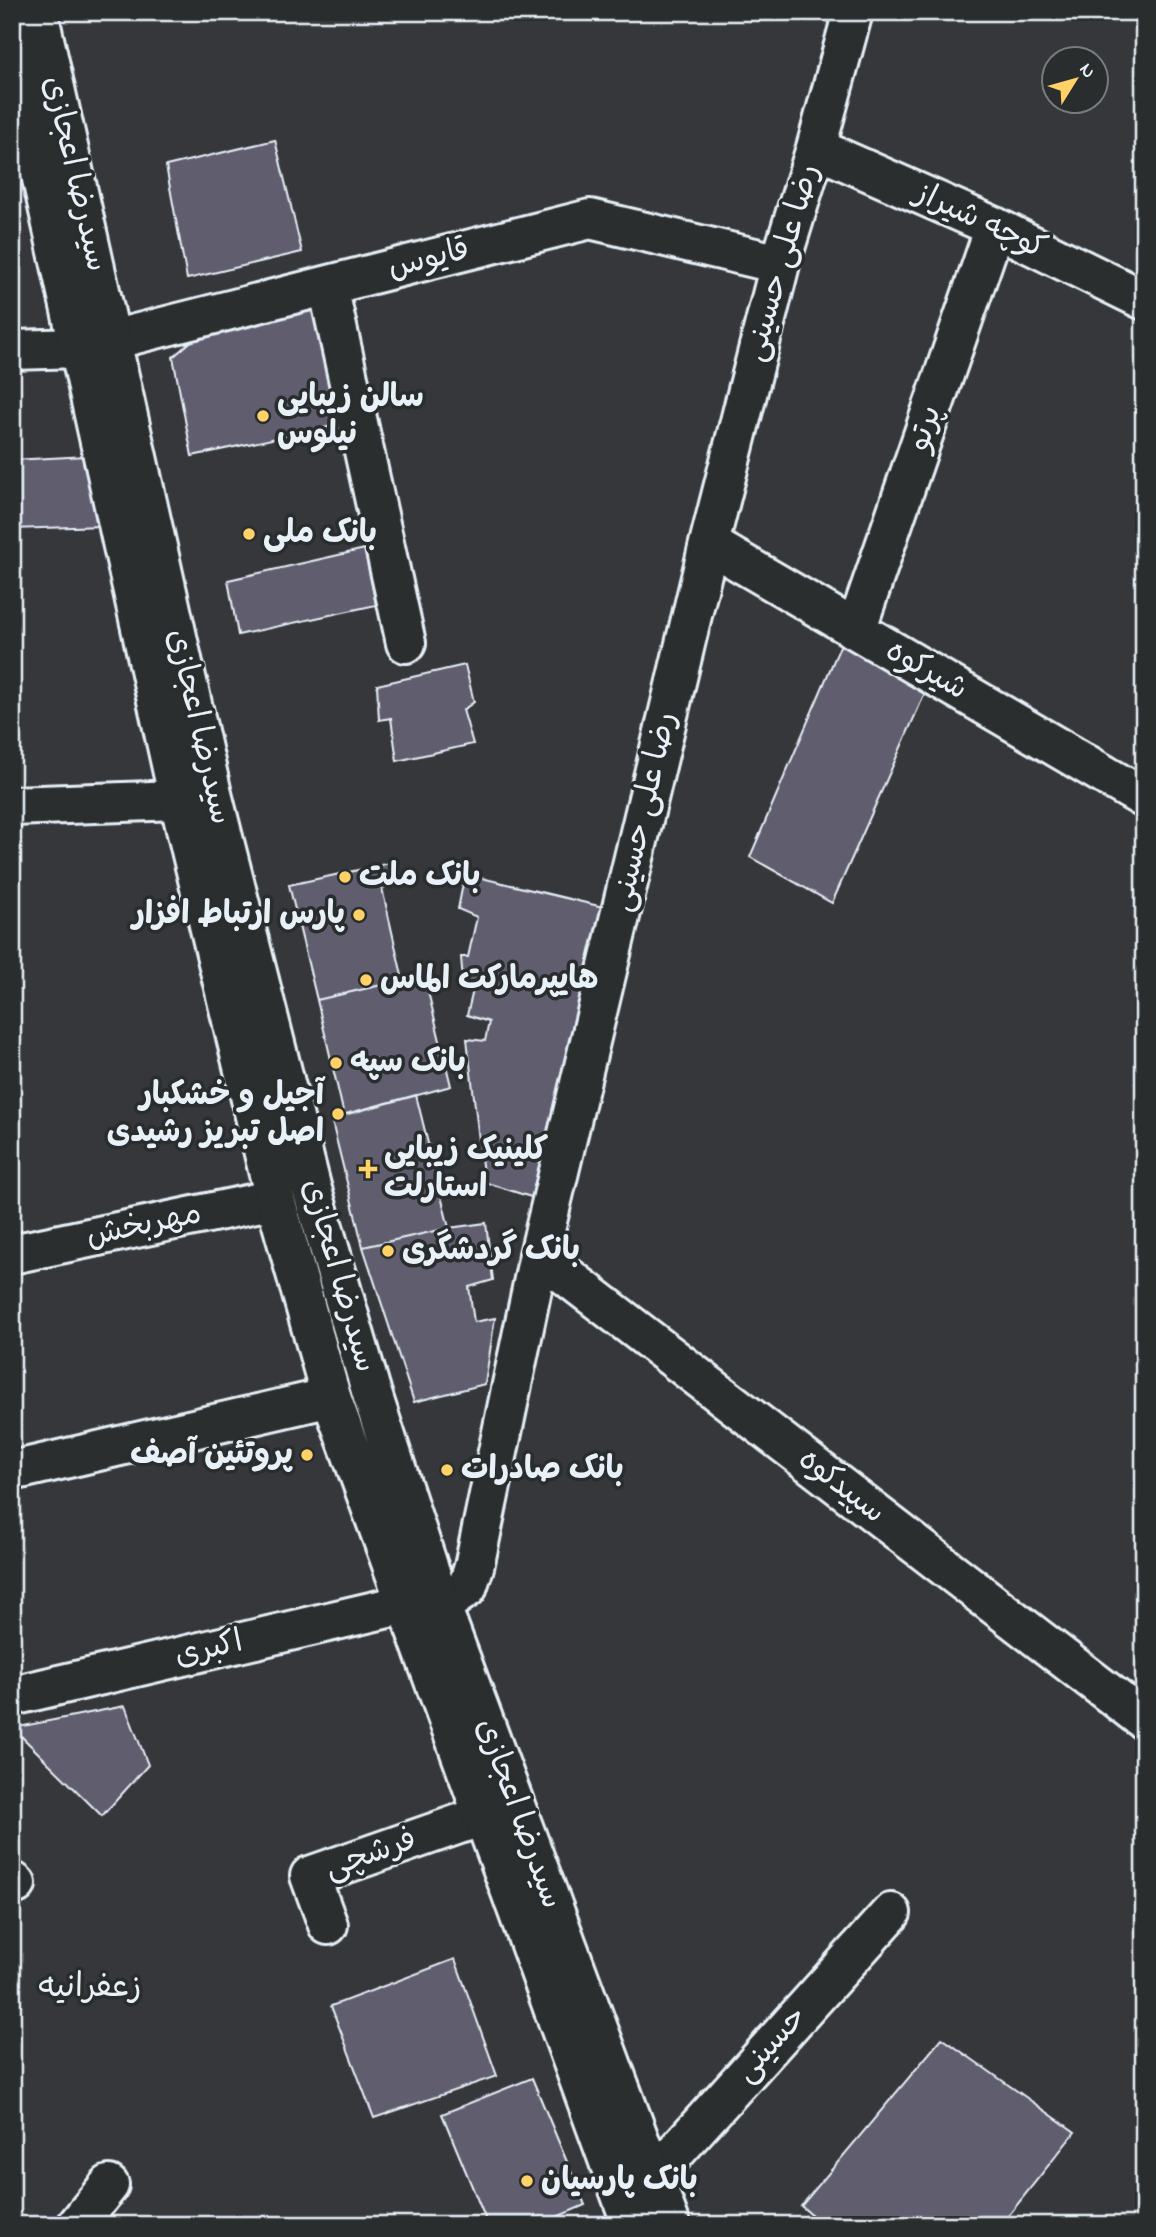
<svg xmlns="http://www.w3.org/2000/svg" width="1156" height="2237" font-family="'Indie Flower','Playpen Sans Arabic',sans-serif">
<rect width="100%" height="100%" fill="#35373b"/>
<filter id="ink" filterUnits="userSpaceOnUse"><feTurbulence type="fractalNoise" baseFrequency=".0143" numOctaves="2"/><feDisplacementMap in="SourceGraphic" scale="14" xChannelSelector="R" yChannelSelector="G"/><feConvolveMatrix kernelMatrix="1 2 1 2 8 2 1 2 1" color-interpolation-filters="sRGB"/></filter>
<g filter="url(#ink)">
<path fill="#5f5d6e" stroke="#e8f1f8" stroke-width="2" d="M275 140 302 252 187 279 166 166Z
M316 303 342 424 192 456 173 357 204 330Z
M87 456 103 526 12 529V460Z
M365 549 376 605 238 635 228 580Z
M846 632 929 684 832 903 750 857Z
M465 665 474 702 463 710 473 744 397 761 391 718 379 720 377 685Z
M395 862 402 883 382 888 403 980 317 1000 289 885Z
M465 874 603 907 534 1198 484 1182 467 1039 485 1041 489 1022 467 1015 474 986 463 981 461 957H468L477 917 458 909Z
M424 975 451 1086 344 1115 317 1000Z
M416 1095 449 1228 363 1247 331 1118Z
M486 1223 493 1280 469 1287 474 1322 495 1318 485 1384 414 1402 363 1247 449 1228Z
M125 1706 148 1765 102 1816 13 1728Z
M455 1959 497 2076 374 2118 331 2006Z
M942 2038 1075 2132 1001 2225H824L801 2206Z
M532 2078 585 2205 538 2225H488L442 2114Z"/>
<g fill="none" stroke-linecap="round" stroke-linejoin="round">
<g stroke="#e8f1f8" stroke-width="44">
<path id="minor" d="M816 148 995 227 1144 300
M328 286 406 643
M12 350 80 348 590 219 780 264
M709 544 1144 798
M856 630 995 227
M12 806 179 800
M12 1254 275 1199
M539 1255 1144 1720
M12 1471 331 1397
M441 1606 467 1588 474 1567 539 1255 709 544 780 264 816 148 853 12
M12 1696 405 1604
M12 1881 16 1884
M328 1925 310 1876 482 1816
M653 2177 891 1913
M77 2225 109 2185"/>
</g>
<g stroke="#e8f1f8" stroke-width="44">
<path id="major" d="M38 12 212 794 311 1186 372 1394 441 1606 671 2225
M12 43 179 800 275 1199 331 1397 632 2225"/>
</g>
<use href="#minor" stroke="#2a2d2e" stroke-width="38"/>
<use href="#major" stroke="#2a2d2e" stroke-width="38"/>
</g>
</g>
<g fill="#ffd166" stroke="#2a2d2e" stroke-width="2.5">
<circle cx="263" cy="416" r="7"/>
<circle cx="249" cy="534" r="7"/>
<circle cx="345" cy="877" r="7"/>
<circle cx="359" cy="915" r="7"/>
<circle cx="366" cy="980" r="7"/>
<circle cx="336" cy="1063" r="7"/>
<circle cx="338" cy="1114" r="7"/>
<path d="M364.5 1158.5h7v7h7v7h-7v7h-7v-7h-7v-7h7z"/>
<circle cx="388" cy="1251" r="7"/>
<circle cx="307" cy="1455" r="7"/>
<circle cx="447" cy="1470" r="7"/>
<circle cx="527" cy="2181" r="7"/>
</g>
<g text-anchor="middle" dominant-baseline="central" stroke-width="7" stroke-linejoin="round" paint-order="stroke">
<g font-size="32" fill="#e8f1f8" stroke="#2a2d2e">
<text transform="translate(74 174) rotate(77)">سیدرضا اعجازی</text>
<text transform="translate(980 222) rotate(25)">کوچه شیراز</text>
<text transform="translate(429 260) rotate(-14)">قایوس</text>
<text transform="translate(783 263) rotate(-74)">رضا علی حسینی</text>
<text transform="translate(926 429) rotate(-71)">پرتو</text>
<text transform="translate(926 671) rotate(30)">شیرکوه</text>
<text transform="translate(198 727) rotate(77)">سیدرضا اعجازی</text>
<text transform="translate(645 812) rotate(-77)">رضا علی حسینی</text>
<text transform="translate(144 1226) rotate(-12)">مهربخش</text>
<text transform="translate(338 1276) rotate(74)">سیدرضا اعجازی</text>
<text transform="translate(841 1487) rotate(38)">سپیدکوه</text>
<text transform="translate(209 1650) rotate(-13)">اکبری</text>
<text transform="translate(518 1814) rotate(70)">سیدرضا اعجازی</text>
<text transform="translate(371 1855) rotate(-19)">فرشچی</text>
<text transform="translate(772 2045) rotate(-48)">حسینی</text>
</g>
<g font-size="32" font-weight="bold" fill="#e8f1f8" stroke="#2a2d2e" text-anchor="start">
<text x="277" y="398">سالن زیبایی<tspan x="277" dy="37">نیلوس</tspan></text>
<text x="263" y="534">بانک ملی</text>
<text x="359" y="877">بانک ملت</text>
<text x="345" y="915" text-anchor="end">پارس ارتباط افزار</text>
<text x="380" y="980">هایپرمارکت الماس</text>
<text x="350" y="1063">بانک سپه</text>
<text x="324" y="1096" text-anchor="end">آجیل و خشکبار<tspan x="324" dy="37">اصل تبریز رشیدی</tspan></text>
<text x="384" y="1151">کلینیک زیبایی<tspan x="384" dy="37">استارلت</tspan></text>
<text x="402" y="1251">بانک گردشگری</text>
<text x="293" y="1455" text-anchor="end">پروتئین آصف</text>
<text x="461" y="1470">بانک صادرات</text>
<text x="541" y="2181">بانک پارسیان</text>
</g>
<g font-size="33" fill="#e8f1f8" stroke="#2a2d2e">
<text x="90" y="1988">زعفرانیه</text>
</g>
</g>
<rect width="1156" height="2237" fill="none" stroke="#2a2d2e" stroke-width="42"/>
<rect x="21" y="21" width="1114" height="2195" fill="none" stroke="#e8f1f8" stroke-width="2.5" filter="url(#ink)"/>
<g transform="translate(1075 80) rotate(53)"><circle r="33" fill="#2a2d2e" stroke="#767b7f" stroke-width="2"/>
<path d="M0-5L12 26L0 18L-12 26Z" fill="#ffd166"/>
<text y="-10" font-size="19" font-weight="bold" text-anchor="middle" fill="#e8f1f8">N</text>
</g>
</svg>
